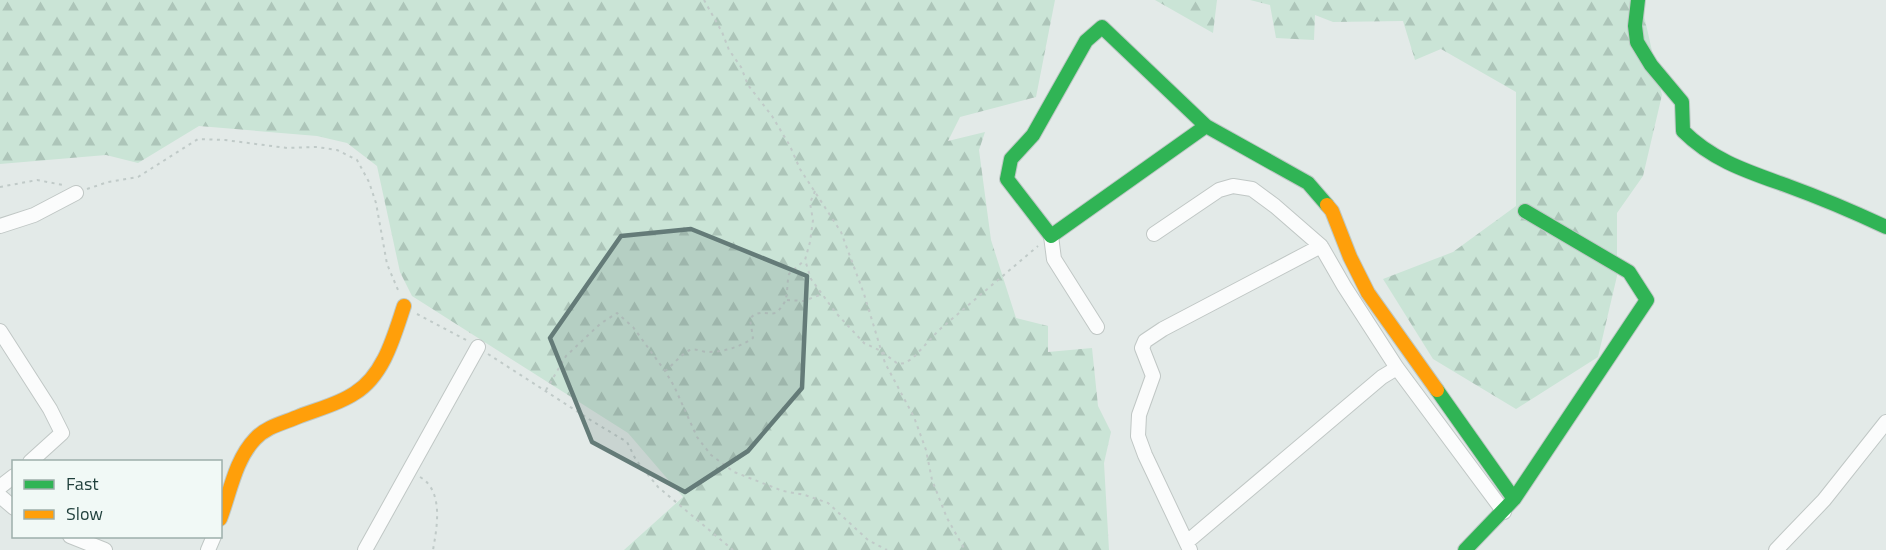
<svg xmlns="http://www.w3.org/2000/svg" width="1886" height="550" font-family="'Titillium Web',sans-serif">
<defs>
<pattern id="forest-firs" width="22" height="20" patternUnits="userSpaceOnUse" patternTransform="scale(1.5)"><rect width="22" height="20" fill="#cae4d6"/><path d="M5 1l3.5 6h-7zM16 11l3.5 6h-7z" fill="#adc5b9"/></pattern>
</defs>
<rect width="100%" height="100%" fill="#e3eae8"/>
<path fill="url(#forest-firs)" d="M0 0H1055L1036 97 960 117 948 141 985 132 979 150 991 240 1016 318 1048 326V352L1092 348 1098 406 1111 432 1104 463 1109 550H624L683 497 628 433 412 296 400 272 377 166 347 143 317 136 199 126 138 163 106 155 0 164Z
M1155 0H1217L1213 33Z
M1250 0H1637L1643 11 1662 95 1643 176 1617 213V276L1598 357 1516 409 1433 359 1383 279 1453 252 1516 206V92L1441 49 1415 60 1403 21 1333 22 1315 15 1314 40 1276 38 1270 5Z"/>
<g fill="none" stroke-linecap="round" stroke-linejoin="round">
<g stroke="#c0c7c5" stroke-width="16">
<path id="street" d="M0 226 34 215 76 193
M1154 234 1219 190 1233 186 1252 189 1275 206 1321 246
M1051 236 1054 259 1097 327
M0 331 50 409 62 433 30 462
M0 487 14 476
M0 496 14 508
M70 536 105 550
M1187 542 1382 377 1397 368
M208 550 214 536
M365 550 478 347
M1190 550 1145 455 1138 436 1139 415 1153 376 1142 348 1145 341 1163 329 1321 246 1344 286 1397 368 1504 512
M1776 550 1824 500 1886 422"/>
</g>
<g stroke="#bec8c5" stroke-width="16">
<path id="fast" d="M1638 0 1635 26 1637 42 1651 65 1682 102 1683 131C1713 161 1749 172 1788 186 1821 198 1854 212 1886 227
M1206 126 1051 236 1007 179 1011 159 1033 135 1086 41 1102 27 1206 126 1308 183 1327 205
M1437 390 1514 499
M1465 550 1514 499 1647 300 1629 272 1525 211"/>
</g>
<g stroke="#bec8c5" stroke-width="16">
<path id="slow" d="M1327 205 1332 211 1350 257 1368 293 1437 390
M220 519C230 493 235 460 255 439 267 426 284 423 300 416 318 409 339 404 355 393 384 375 394 336 404 306"/>
</g>
<path stroke="#c0cac8" stroke-width="2" stroke-dasharray="3 4.5" stroke-linecap="butt" d="M704 0 722 32 729 50 741 67 748 85 772 116 790 146 800 169 841 232 864 294 885 363 914 417 926 450 932 480 947 518 965 550
M0 187 37 180 63 185
M87 189 108 182 138 177 198 139 225 140 287 148 317 147 337 150 357 160 369 182 376 203 387 264 398 290
M815 191 810 203 813 220 810 242 805 260 811 279 836 313 864 343 881 351 898 364 905 363 913 358 939 330 1038 246
M787 300 804 301 822 294
M417 314 468 341
M488 354 592 421 627 442 636 460 658 487 733 550
M665 371C673 365 681 354 690 350 695 348 702 352 708 352 724 352 740 347 753 338L750 319C757 309 766 315 776 313 791 299 785 292 789 274L805 260
M546 390 566 356 600 324 617 313 633 327 665 371 674 386 697 437 711 455 734 472 783 491 805 495 828 503 868 540 887 550
M420 477C444 491 437 527 433 550"/>
<use href="#street" stroke="#fbfcfc" stroke-width="14"/>
<use href="#fast" stroke="#30b455" stroke-width="14"/>
<use href="#slow" stroke="#ff9f0a" stroke-width="14"/>
</g>
<path fill="#647b78" fill-opacity="0.2" stroke="#647b78" stroke-width="4.5" stroke-linejoin="round" d="M691 229 807 276 802 388 748 451 685 492 592 442 550 338 621 236Z"/>
<rect x="12" y="460" width="210" height="78" fill="#f1f9f6" stroke="#9dafab" stroke-width="1.5"/>
<rect x="24" y="480" width="30" height="9" fill="#30b455" stroke="#9dafab" stroke-width="1.5"/>
<text x="66" y="490" font-size="18" fill="#1f3f3b">Fast</text>
<rect x="24" y="510" width="30" height="9" fill="#ff9f0a" stroke="#9dafab" stroke-width="1.5"/>
<text x="66" y="520" font-size="18" fill="#1f3f3b">Slow</text>
</svg>
